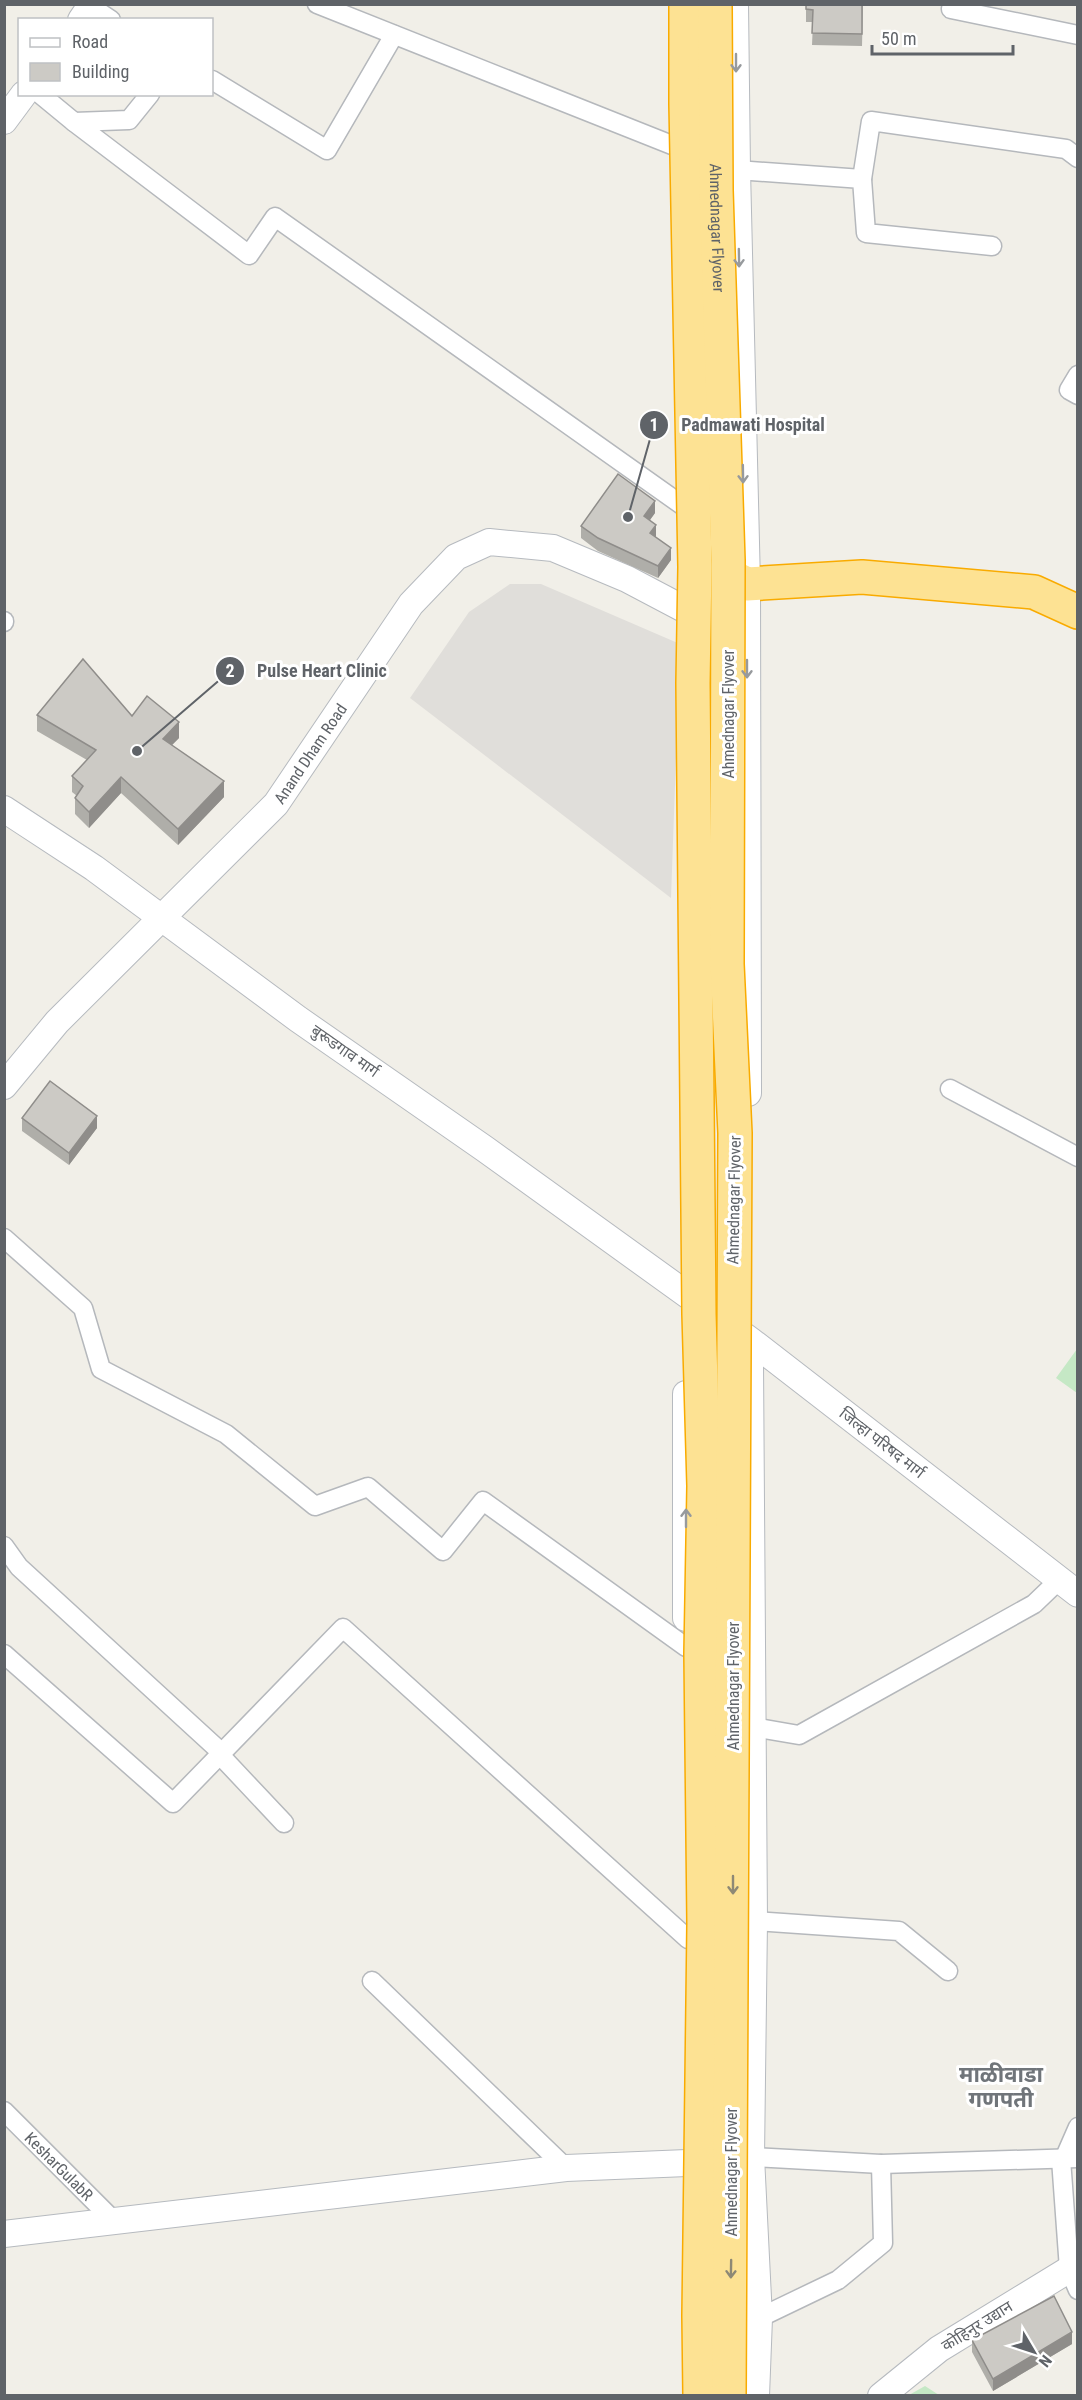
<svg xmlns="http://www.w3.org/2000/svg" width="1082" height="2400" font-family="'Roboto Condensed','Noto Sans Devanagari',sans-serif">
<rect width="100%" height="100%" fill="#f1efe8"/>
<path fill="#e0deda" d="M510 584H541L680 644 671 898 410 698 469 612Z"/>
<path fill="#c5e8c5" d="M1077 1349V1393L1056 1378Z
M925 2386 939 2395H909Z"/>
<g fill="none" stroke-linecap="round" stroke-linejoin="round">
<g stroke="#b5b8bc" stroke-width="21">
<g id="street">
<path d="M87 4 111 20"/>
<path d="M317 4 692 153"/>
<path d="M952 4 951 9 1078 35"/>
<path d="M212 80 327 150 394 35"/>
<path d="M40 94 74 122 129 120 150 94"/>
<path d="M74 122 249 255 275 217 696 515"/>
<path d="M726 167 737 170 862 179 866 233 992 246"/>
<path d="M862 179 871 121 1066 149 1078 158"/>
<path d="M1078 375 1069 390 1078 395"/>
<path d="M4 621V622"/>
<path d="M950 1089 1078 1157"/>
<path d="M4 1238 83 1308 101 1369 226 1434 315 1506 368 1487 443 1551 483 1501 686 1647"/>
<path d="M4 1546 19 1567 222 1753 220 1755 284 1823"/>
<path d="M4 1654 173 1803 343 1628 688 1939"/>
<path d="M753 1727 799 1735 1034 1604 1059 1580"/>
<path d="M754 1921 899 1931 948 1971"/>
<path d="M372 1981 566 2168"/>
<path id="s1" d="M4 2111 114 2221"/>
<path d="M751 2157 881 2164 1078 2158"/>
<path d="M1061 2159 1069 2269 1078 2290"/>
<path d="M1064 2159 1078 2127"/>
<path d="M759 2318 838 2280 883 2243 881 2164"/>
</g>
</g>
<g stroke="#b6babf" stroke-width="28">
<g id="secondary">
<path d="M735 4 737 170 747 584 748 1093"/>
<path d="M81 20 92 4"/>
<path d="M4 121 24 94"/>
<path d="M4 809 94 868 298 1019 485 1149 750 1340 1078 1594"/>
<path id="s2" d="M4 1086 57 1022 276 804 411 604 456 557 489 542 553 548 627 579 682 608"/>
<path d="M750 1364 754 1921 751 2157 759 2318 756 2396"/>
<path d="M686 1618V1394"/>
<path d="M4 2234 566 2168 687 2163"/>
<path d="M881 2396 939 2349 1078 2264"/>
</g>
</g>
<g stroke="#f9ab00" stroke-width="36">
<path id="highway" d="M705 563 747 584 862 577 1034 592 1078 612"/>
</g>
<use href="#street" stroke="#fff" stroke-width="18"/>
<use href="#secondary" stroke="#fff" stroke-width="26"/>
<use href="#highway" stroke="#fde293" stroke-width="33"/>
<g stroke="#f9ab00" stroke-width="36" stroke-linecap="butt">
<g id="highway-bridge">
<path d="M686 4V104L695 567 693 683 699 1314 704 1486 701 1654 704 1924 699 2316 700 2396"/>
<path id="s3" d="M715 4 716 190 728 560 727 964 735 1133 729 2396"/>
</g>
</g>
<use href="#highway-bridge" stroke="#fde293" stroke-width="33"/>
</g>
<path fill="#afaea9" d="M806 4H863L862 46 812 45 813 22H806Z
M655 513 650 520 656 537 671 560 658 578 598 551 581 538V526Z
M37 715 179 738 172 745 224 797 178 845 121 793 89 828 75 814V798L77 796 72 792V776L87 760 37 731Z
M22 1118 97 1128 69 1165 22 1131Z
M972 2340 1072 2344 993 2391 972 2352Z"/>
<path fill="#8f8d8a" d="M655 501V513L644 528V516Z
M656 525V537L650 533Z
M671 548V560L658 578V566Z
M179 722V738L163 754V739Z
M121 777V793L89 828V812Z
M224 781V797L178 845V829Z
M97 1116V1128L69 1165V1153Z
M1072 2332V2344L993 2391V2379Z"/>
<path fill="#cccac5" stroke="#8f8d8a" stroke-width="1.5" d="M806 4H862V34L812 33 813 10 806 9Z
M618 474 655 501 644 516 656 525 650 533 671 548 658 566 598 538 581 526Z
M83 659 132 716 147 696 179 722 163 739 224 781 178 829 121 777 89 812 75 798 83 786 72 776 96 750 37 715Z
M50 1081 97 1116 69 1153 22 1118Z
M1054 2296 1072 2332 993 2379 972 2340Z"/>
<defs><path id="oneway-shaft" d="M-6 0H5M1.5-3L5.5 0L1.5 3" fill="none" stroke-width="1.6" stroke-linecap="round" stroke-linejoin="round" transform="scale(1.5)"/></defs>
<g stroke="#979a9d">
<use href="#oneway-shaft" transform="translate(736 63) rotate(90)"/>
<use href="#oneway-shaft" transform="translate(739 258) rotate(89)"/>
<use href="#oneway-shaft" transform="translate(743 474) rotate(89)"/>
<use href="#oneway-shaft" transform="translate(747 669) rotate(90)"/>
<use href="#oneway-shaft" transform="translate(686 1518) rotate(-90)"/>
</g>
<g stroke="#8e8975">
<use href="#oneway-shaft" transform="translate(733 1885) rotate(90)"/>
<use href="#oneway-shaft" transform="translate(731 2269) rotate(91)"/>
</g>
<g text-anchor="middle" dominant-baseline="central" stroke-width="6" stroke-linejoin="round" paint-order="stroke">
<g font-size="16" fill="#5f6368" stroke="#fff">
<text stroke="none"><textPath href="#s3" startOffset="224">Ahmednagar Flyover</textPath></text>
<text transform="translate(728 714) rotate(-90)">Ahmednagar Flyover</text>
<text stroke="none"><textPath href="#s2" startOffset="453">Anand Dham Road</textPath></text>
<text transform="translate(345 1051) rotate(35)">बुरूडगाव मार्ग</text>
<text transform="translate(734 1200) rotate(-89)">Ahmednagar Flyover</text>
<text transform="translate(882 1443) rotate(38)">जिल्हा परिषद मार्ग</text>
<text transform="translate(733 1686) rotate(-90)">Ahmednagar Flyover</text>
<text stroke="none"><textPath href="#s1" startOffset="78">KesharGulabR</textPath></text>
<text transform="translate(731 2172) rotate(-90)">Ahmednagar Flyover</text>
<text transform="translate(977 2326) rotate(-32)">कोहिनुर उद्यान</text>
</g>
<g font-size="22" font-weight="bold" fill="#70757a" stroke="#fff">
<text x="1001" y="2074">माळीवाडा<tspan x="1001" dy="25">गणपती</tspan></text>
</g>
</g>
<path fill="none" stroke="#5f6368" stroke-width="2" d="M628 517L654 425M137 751L230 671"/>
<g fill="#5f6368" stroke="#fff" stroke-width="2">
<circle cx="628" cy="517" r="6"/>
<circle cx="137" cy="751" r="6"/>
<circle cx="654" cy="425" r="15"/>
<circle cx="230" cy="671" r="15"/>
</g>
<g font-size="18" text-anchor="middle" font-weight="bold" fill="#fff">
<text x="654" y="431">1</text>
<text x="230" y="677">2</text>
</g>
<g font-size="18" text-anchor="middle" font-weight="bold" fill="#5f6368" stroke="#fff" stroke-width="6" stroke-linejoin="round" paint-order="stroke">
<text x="753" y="431">Padmawati Hospital</text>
<text x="322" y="677">Pulse Heart Clinic</text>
</g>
<rect width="1082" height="2400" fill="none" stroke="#5f6368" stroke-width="12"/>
<rect x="18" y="18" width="195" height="78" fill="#ffffff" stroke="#bfc1c3" stroke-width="1.5"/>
<rect x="30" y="38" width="30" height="9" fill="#ffffff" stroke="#bfc1c3" stroke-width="1.5"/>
<text x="72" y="48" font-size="18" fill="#5f6368">Road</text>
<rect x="30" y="63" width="30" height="18" fill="#cccac5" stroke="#bfc1c3" stroke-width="1.5"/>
<text x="72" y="78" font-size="18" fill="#5f6368">Building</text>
<g transform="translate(1034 2352) rotate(129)" stroke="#ffffff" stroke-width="4.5" paint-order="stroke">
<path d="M0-4.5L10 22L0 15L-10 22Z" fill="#5f6368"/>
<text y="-9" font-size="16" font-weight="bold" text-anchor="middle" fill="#5f6368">N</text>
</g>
<path d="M872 45v9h141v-9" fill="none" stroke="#5f6368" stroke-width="3"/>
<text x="881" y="45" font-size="18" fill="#5f6368" stroke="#ffffff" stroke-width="4.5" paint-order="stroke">50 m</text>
</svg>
